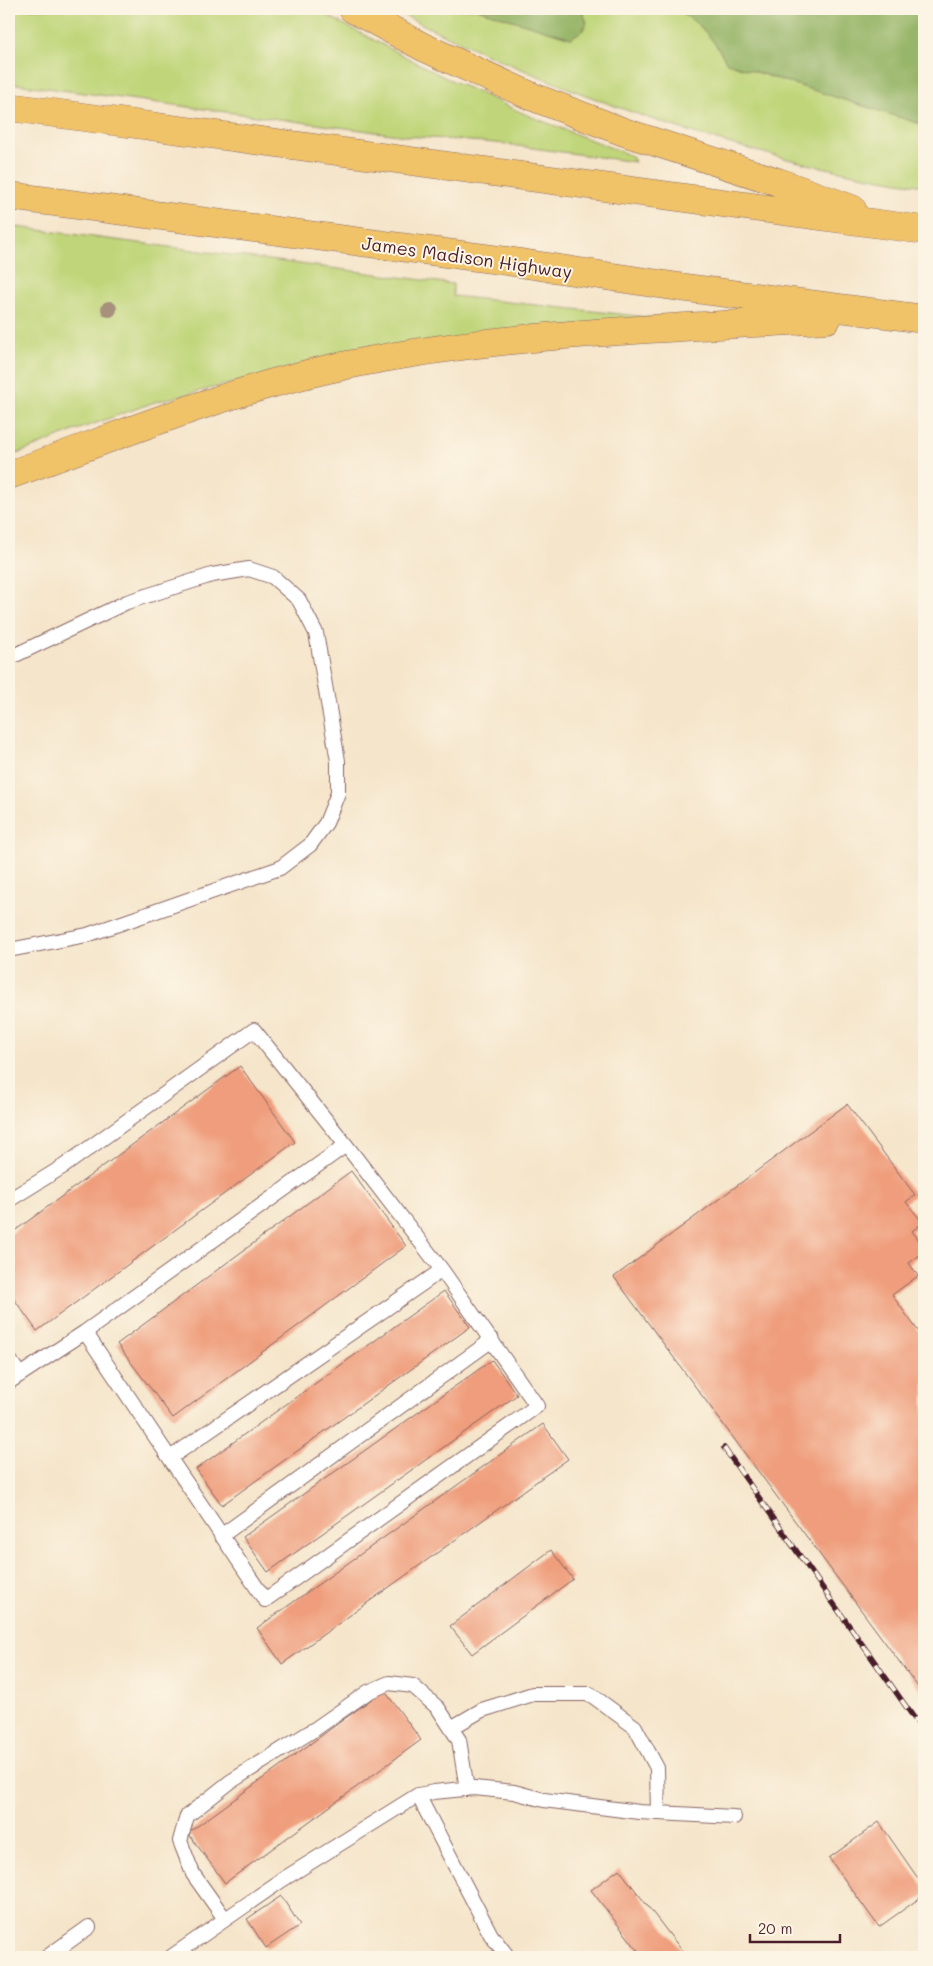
<svg xmlns="http://www.w3.org/2000/svg" width="933" height="1966" font-family="Mali,sans-serif">
<rect width="100%" height="100%" fill="#fcf5e5"/>
<filter id="ink" filterUnits="userSpaceOnUse"><feTurbulence type="fractalNoise" baseFrequency=".02" numOctaves="2"/><feDisplacementMap in="SourceGraphic" scale="10" xChannelSelector="R" yChannelSelector="G"/><feConvolveMatrix kernelMatrix="1 2 1 2 8 2 1 2 1" color-interpolation-filters="sRGB"/></filter>
<filter id="wash" filterUnits="userSpaceOnUse"><feTurbulence type="fractalNoise" baseFrequency=".0096" numOctaves="4" result="noise"/><feDisplacementMap in="SourceGraphic" scale="20" xChannelSelector="R" yChannelSelector="G"/><feGaussianBlur stdDeviation="1.12" result="paint"/><feColorMatrix in="noise" values="0 0 0 0 0 0 0 0 0 0 0 0 0 0 0 0 0 1.4 0 .05"/><feComposite in="paint" operator="in"/></filter>
<g filter="url(#wash)">
<rect width="100%" height="100%" fill="#f5e5ca"/>
<path fill="#c0d579" stroke="#857a52" d="M9 9H315L442 76 527 115 632 156 635 162 496 143 406 136 9 83Z
M392 9H477L571 38 584 13 581 9H674C699 20 714 40 727 63L924 125V186C787 166 654 125 526 71 481 52 436 32 392 9Z
M9 226 453 284V296L666 319 245 380 155 402 71 432 9 457Z"/>
<path fill="#98b669" stroke="#716a4a" d="M477 9H581L587 22 583 30 571 38Z
M674 9H924V125L727 63C714 40 699 20 674 9Z"/>
<g id="blocks">
<path fill="#ef9d7c" d="M240 1066 295 1142 37 1331 9 1292V1235Z
M847 1104 915 1195 906 1202 923 1223 912 1231 924 1247V1252L909 1263 918 1276 892 1295 924 1339V1695L614 1277Z
M351 1171 406 1246 173 1418 117 1344Z
M444 1291 470 1327 222 1505 196 1469Z
M492 1360 517 1395 268 1572 243 1537Z
M543 1424 568 1459 282 1664 257 1628Z
M551 1550 573 1579 472 1654 450 1626Z
M384 1690 421 1740 225 1883 188 1833Z
M879 1822 924 1887V1895L879 1927 829 1858Z
M619 1869 687 1957H643L591 1890Z
M281 1896 300 1925 266 1948 247 1919Z"/>
</g>
</g>
<g filter="url(#ink)">
<use href="#blocks" fill-opacity="0" stroke="#866463" stroke-width="1"/>
<g fill="none" stroke-linecap="round" stroke-linejoin="round">
<g stroke="#866463" stroke-width="16">
<path id="service" d="M9 658 127 602 212 575 249 569 273 577 299 600 316 633 338 761V793L326 823 310 845 280 868 87 935 9 950
M9 1200 64 1166 254 1030 346 1145 442 1270 537 1406 265 1600 85 1332
M9 1359 20 1375
M9 1382 85 1332 346 1145
M170 1458 442 1270
M221 1536 492 1340
M451 1728 482 1710 533 1694H590L635 1727 657 1768 658 1813
M418 1795 491 1935 508 1957
M225 1919 193 1874 180 1841 187 1816 230 1782 315 1729 368 1692 389 1683 413 1686 438 1708 459 1740 467 1789
M47 1957 89 1927
M171 1957 282 1880 418 1795 434 1792 474 1788 514 1792 544 1800 639 1812 734 1817"/>
</g>
<g stroke="#866463" stroke-width="29">
<path id="motorway" d="M353 9 423 47 533 97 624 132 778 182 852 209
M9 107 924 230
M9 196 507 261 679 287 924 319
M9 475C114 438 215 395 324 370 489 333 659 329 827 319"/>
</g>
<use href="#service" stroke="#fff" stroke-width="14"/>
<use href="#motorway" stroke="#f0c369" stroke-width="28"/>
<g stroke="#4a1f2b" stroke-width="5.5">
<path id="rail" d="M724 1448 924 1732"/>
</g>
<use href="#rail" stroke="#fcf5e5" stroke-width="4" stroke-dasharray="11" stroke-linecap="butt"/>
</g>
<circle fill="#a7917d" cx="109" cy="309" r="8"/>
</g>
<g text-anchor="middle" dominant-baseline="central" stroke-width="4" stroke-linejoin="round" paint-order="stroke">
<g font-size="18" fill="#4a1f2b" stroke="#fcf5e5">
<text transform="translate(467 257) rotate(8)">James Madison Highway</text>
</g>
</g>
<rect width="933" height="1966" fill="none" stroke="#fcf5e5" stroke-width="30"/>
<path d="M750 1934v8h90v-8" fill="none" stroke="#4a1f2b" stroke-width="2.5"/>
<text x="758" y="1934" font-size="15" fill="#4a1f2b" stroke="#fcf5e5" stroke-width="4" paint-order="stroke">20 m</text>
</svg>
